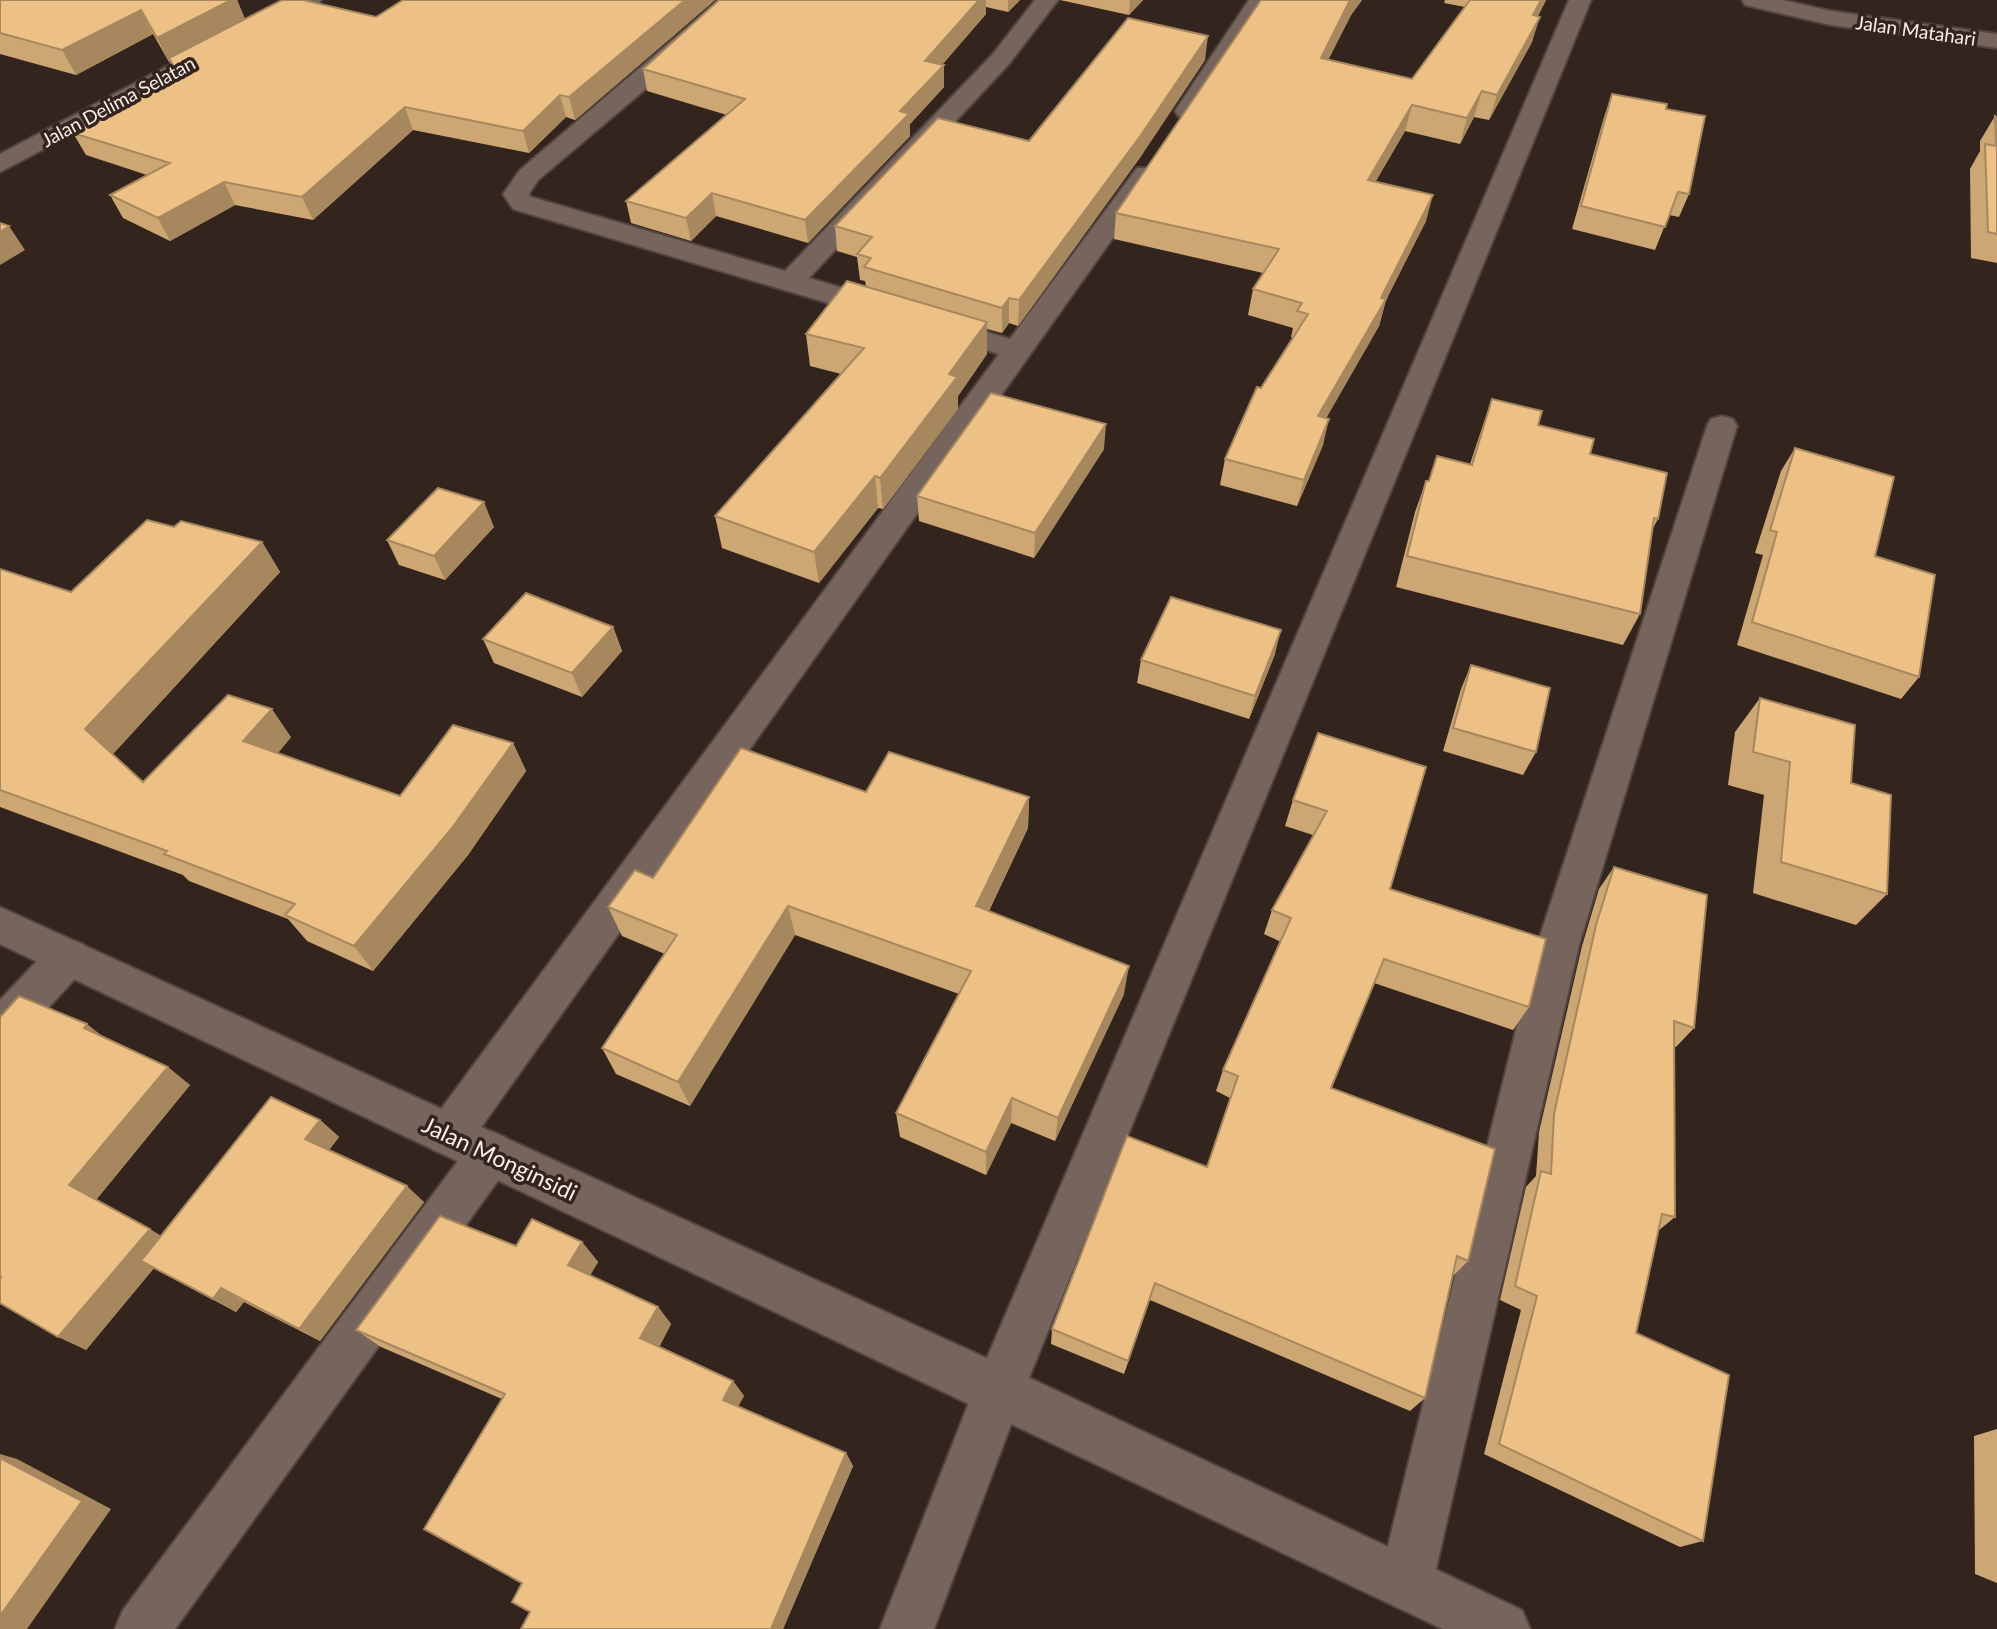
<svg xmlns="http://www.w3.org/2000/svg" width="1997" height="1629" font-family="Lato,sans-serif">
<rect width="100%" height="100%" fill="#34241e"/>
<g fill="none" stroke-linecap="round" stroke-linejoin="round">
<g stroke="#51433e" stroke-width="4">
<path id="minor" d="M293 0H321L318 5 0 172V154Z
M719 0H743L648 87 538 180 529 194 531 197 785 271 993 54 1035 0H1058L1009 64 809 278 1010 339 1137 168H1155L1159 173 465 1150 449 1156 433 1150 427 1135 433 1120 999 354 513 209 503 194 520 170Z
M1249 0H1271L1196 116H1178L1175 111Z
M1569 0H1591L1024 1390 934 1629H880L981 1372Z
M1742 0H1782L1831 11 1997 34V48L1831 25 1745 5Z
M1722 416 1733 419 1737 426 1579 945 1433 1582 1425 1601 1406 1609 1387 1601 1379 1582 1537 945 1707 426 1711 419Z
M68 939 83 944 89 957 83 970 15 1044 0 1050V1000L53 944Z
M491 1131 507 1138 514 1153 507 1168 175 1629H115L123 1610 475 1138Z"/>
</g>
<g stroke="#51433e" stroke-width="4">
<path id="tertiary" d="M0 907 1017 1372 1522 1610 1530 1629H1443L0 944Z"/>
</g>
<use href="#minor" fill="#77645d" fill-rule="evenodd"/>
<use href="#tertiary" fill="#77645d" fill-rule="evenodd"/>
</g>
<path fill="#cca673" d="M0 0H237L245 19 376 17 403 0H715L575 120 566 117 529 153 413 130 313 220 235 205 170 241 123 218 110 195 147 175 86 155 73 133 175 72 170 62H169L153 34 76 75 0 54Z
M719 0H1020L1008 12 986 7V14L942 65H944V87L910 124V136L808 243 716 216 691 241 631 223 626 201 727 115 647 91 643 69Z
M1060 0H1143L1129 15Z
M1261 0H1362L1351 15 1328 60 1412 79 1465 7 1444 3 1445 0H1546L1538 16 1532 42 1489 120 1474 117 1460 144 1405 131 1376 181 1426 221 1386 300 1379 326 1326 418 1323 445 1297 506 1220 485 1225 459 1261 388 1293 338 1291 337 1293 328 1248 315 1253 289 1263 273 1114 239 1116 213Z
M1205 60 1139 159 1018 326 1009 323 1002 333 987 329V354L958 396V409L883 509 878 508 819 583 722 548 715 516 841 374 810 366 806 334 866 286 865 281 860 280 857 257 837 251 835 226 1029 141Z
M1612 94 1666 109 1689 194 1679 217 1669 215 1655 250 1572 229 1604 117Z
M1995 116 1997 117V263L1971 258 1970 169 1980 151V141Z
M1492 399 1590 454 1658 519 1652 530 1640 614 1623 645 1396 587 1415 512 1426 481H1429L1470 464 1481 431Z
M1795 448 1875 556 1919 677 1901 699 1737 645 1763 555 1755 553 1781 471Z
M1104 449 1034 558 919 521 917 496Z
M174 527 262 542 280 572 113 754 143 782 291 737 278 753 400 796 513 743 526 771 468 855 373 971 307 941 288 919 189 881 183 875 0 807V569L71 592Z
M494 527 445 580 399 565 387 540Z
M613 627 622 651 582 697 494 663 483 639Z
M1275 654 1249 719 1137 683 1141 660Z
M1471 665 1536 752 1523 775 1443 751 1461 689Z
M1760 698 1851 783 1887 894 1856 925 1753 893 1764 795 1728 785 1735 732Z
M1318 733 1390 889 1529 1007 1513 1030 1374 983 1331 1088 1468 1261 1452 1277 1425 1398 1410 1411 1150 1300 1124 1374 1051 1344 1052 1329 1207 1167 1230 1098 1216 1091 1223 1070 1281 942 1264 934 1272 910 1313 835 1285 826 1293 800Z
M866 792 1029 797 1028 828 989 911 1124 994 1055 1141 1011 1123 986 1175 900 1137 896 1113 959 994 795 935 690 1106 616 1074 602 1048 665 954 622 936 608 907 653 878Z
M1614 867 1694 1028 1676 1047 1674 1046 1675 1217 1658 1231 1636 1333 1703 1541 1680 1547 1484 1454 1521 1310 1500 1300 1526 1187 1536 1176 1539 1132 1582 946 1599 889Z
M104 1037 190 1085 96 1200 161 1236 320 1120 339 1137 329 1150 424 1202 320 1341 244 1302 236 1312 154 1268 86 1350 1 1277Z
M582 1242 598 1262 590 1275 658 1307 671 1324 659 1347 733 1381 744 1396 738 1406 846 1453 853 1466 783 1629H521L530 1612 522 1583 502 1399 381 1347 356 1330 516 1246Z
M1997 1429V1583L1975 1574 1974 1436Z"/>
<path fill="#a6875e" d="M231 0H237L246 22 169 62 157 38Z
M685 0H715L575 120 569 97Z
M979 0H986V14L926 83 925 61Z
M1008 0H1020L1008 12Z
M1130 0H1143L1129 15Z
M1350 0H1362L1351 15 1316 84 1321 58Z
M1541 0H1546L1525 41 1533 15Z
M141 10 153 34 76 75 62 50Z
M1540 17 1532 42 1489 120 1497 95Z
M1208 36 1205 60 1139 159 1018 326 1019 300Z
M944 65V87L910 124V136L808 243 805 220 900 111Z
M1482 91 1474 117 1460 144 1467 118Z
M560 95 566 117 529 153 523 131Z
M1412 105 1405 131 1361 206 1368 180Z
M405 107 413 130 313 220 302 197Z
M224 182 235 205 170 241 158 218Z
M712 193 716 216 691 241 686 218Z
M1433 195 1426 221 1386 300 1379 326 1312 443 1318 416 1381 298Z
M9 226 25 250 0 265V232Z
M1009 298V323L1002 333V308Z
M987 322V354L958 396V409L883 509 880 478 949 374Z
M1329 419 1323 445 1297 506 1304 480Z
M1106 424 1104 449 1034 558 1035 533Z
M875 476 878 508 819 583 814 552Z
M484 502 494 527 445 580 434 556Z
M262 542 280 572 110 757 85 729Z
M613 627 622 651 582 697 572 673Z
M1281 630 1275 654 1249 719 1255 696Z
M272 709 291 737 264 769 243 741Z
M513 743 526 771 468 855 373 971 354 946Z
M1029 797 1028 828 977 935 976 906Z
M788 906 795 935 690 1106 678 1082Z
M1129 966 1124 994 1055 1141 1058 1118Z
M87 1024 111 1043 84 1028Z
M168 1067 190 1085 95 1201 69 1185Z
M1012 1098 1011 1123 986 1175V1152Z
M320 1120 339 1137 324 1156 305 1139Z
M407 1186 424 1202 320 1341 299 1329Z
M150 1229 174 1244 86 1350 58 1337Z
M582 1242 598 1262 585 1284 568 1265Z
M221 1288 244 1302 236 1312 213 1299Z
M658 1307 671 1324 655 1355 640 1338Z
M733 1381 744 1396 734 1414 723 1400Z
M846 1453 853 1466 783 1629H771Z
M0 1454 17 1459 111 1509 27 1629H0Z"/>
<path fill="#edc186" stroke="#a6875e" stroke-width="2" d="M0 0H231L157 38 141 10 62 50 0 33Z
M282 0H303L376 17 403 0H685L569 97 560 95 523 131 405 107 302 197 224 182 158 218 110 195 170 163 73 133 176 71 169 58Z
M719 0H979L925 61 944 65 900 111 909 114 805 220 712 193 686 218 626 201 745 99 643 69Z
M1261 0H1350L1321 58 1412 79 1470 0H1541L1533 15 1540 17 1497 95 1482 91 1467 118 1412 105 1368 180 1433 195 1381 298 1386 299 1318 416 1329 419 1304 480 1225 459 1257 387 1261 388 1308 314 1297 311 1302 303 1253 289 1279 249 1116 213Z
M1128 18 1208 36 1141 135 1019 300 1009 298 1002 308 864 267 871 258 857 254 872 237 835 226 938 118 1029 141Z
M1612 94 1667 104 1666 109 1705 116 1689 194 1678 192 1665 227 1581 206Z
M1995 116 1997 117V234L1988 232 1985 144 1996 146Z
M0 223 9 226 0 232Z
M847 281 987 322 949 374 957 377 880 478 875 476 814 552 715 516 864 348 806 334Z
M991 393 1106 424 1035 533 917 496Z
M1492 399 1542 411 1538 425 1594 439 1590 454 1667 473 1658 519 1654 518 1640 614 1407 556 1426 481H1429L1437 456 1472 465Z
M1795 448 1894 477 1875 556 1935 575 1919 677 1752 622 1777 532 1770 530Z
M438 488 484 502 434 556 387 540Z
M147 520 174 527 181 521 262 542 85 729 143 782 228 695 272 709 243 741 400 796 453 725 513 743 452 828 354 946 285 915 295 904 164 854 167 851 0 790V569L71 592Z
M526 593 613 627 572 673 483 639Z
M1171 597 1281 630 1255 696 1141 660Z
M1471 665 1550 688 1536 752 1453 728Z
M1760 698 1855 725 1851 783 1891 795 1887 894 1781 862 1790 762 1753 752Z
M1318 733 1426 767 1390 889 1546 939 1529 1007 1384 959 1331 1088 1495 1149 1468 1261 1457 1256 1425 1398 1155 1283 1128 1361 1052 1329 1127 1136 1207 1167 1238 1076 1223 1070 1291 918 1272 910 1327 811 1293 800Z
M741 748 866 792 889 752 1029 797 976 906 1129 966 1058 1118 1012 1098 986 1152 896 1113 971 971 788 906 678 1082 602 1048 677 935 608 907 635 870 653 878Z
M1614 867 1707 895 1694 1028 1674 1021 1675 1217 1662 1214 1636 1333 1729 1375 1703 1541 1499 1444 1537 1296 1515 1286 1541 1171 1551 1174 1554 1114 1596 925Z
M19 996 87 1024 84 1028 168 1067 69 1185 150 1229 58 1337 0 1303V1279L1 1277H0V1017Z
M271 1097 320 1120 305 1139 407 1186 299 1329 221 1288 213 1299 141 1261Z
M440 1216 516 1246 532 1219 582 1242 568 1265 658 1307 640 1338 733 1381 723 1400 846 1453 771 1629H521L530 1612 512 1602 522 1583 424 1529 505 1394 356 1330Z
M0 1458 82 1501 0 1616Z"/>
<g text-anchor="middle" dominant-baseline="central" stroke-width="7" stroke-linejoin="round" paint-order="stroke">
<g font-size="19" fill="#faeeea" stroke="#34241e">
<text transform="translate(1916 30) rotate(8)">Jalan Matahari</text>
<text transform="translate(118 101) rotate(-28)">Jalan Delima Selatan</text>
</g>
<g font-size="23" fill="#faeeea" stroke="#34241e">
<text transform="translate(500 1158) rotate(25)">Jalan Monginsidi</text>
</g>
</g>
</svg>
